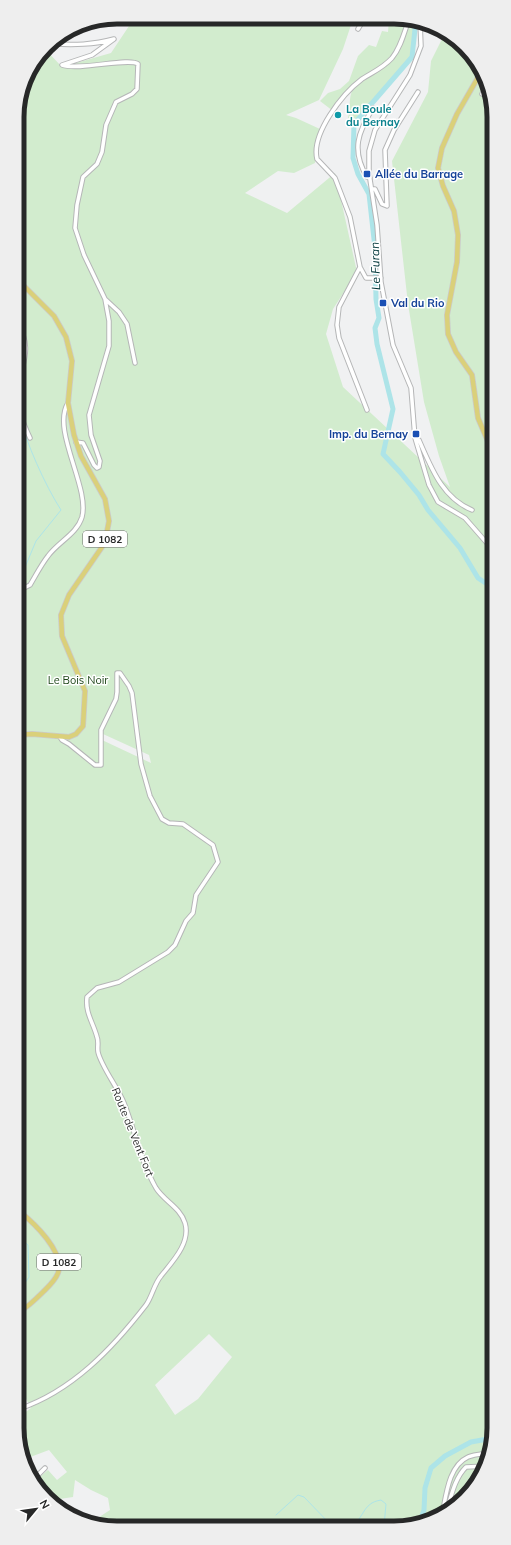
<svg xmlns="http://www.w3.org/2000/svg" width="511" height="1545" font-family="Mulish,sans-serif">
<rect width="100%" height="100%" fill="#f0f1f2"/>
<path fill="#d2ecce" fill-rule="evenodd" d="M135 17 353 19 343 49 319 100 286 115 296 118 320 129 316 146 315 163 294 173 278 171 245 193 287 213 335 173 357 272 333 309 326 334 343 387 450 487 439 456 424 402 408 304 392 161 428 92 431 61 444 35 465 46 492 97 494 1435 487 1466 469 1494 444 1515 414 1526H97L90 1523 110 1510 108 1498 91 1490 75 1480 73 1497 53 1500 67 1506V1510L46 1499 36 1480 48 1470 57 1480 67 1472 49 1450 25 1459 19 1448V1417L31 1408 19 1386 17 110 27 73 45 49 62 67 111 53ZM103 734 149 755 151 763 102 740ZM209 1334 232 1357 198 1399 175 1415 155 1385Z
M389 19H408L398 47 391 56 381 67 358 81 333 111 320 101 328 93 340 89 349 81 358 56 369 45 376 47 382 31 388 32Z
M411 19H415L410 57 355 120 348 118C351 108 348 98 353 89 359 78 375 74 384 68 400 55 404 37 411 19Z"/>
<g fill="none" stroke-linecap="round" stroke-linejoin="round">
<path stroke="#ade4e8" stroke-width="1" d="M18 584 36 541 61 510C45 485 26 443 19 414
M18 589V591
M18 644 20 652 18 662
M19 1237 28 1245 29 1277 19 1292
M276 1515 298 1495 304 1497 332 1526
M350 1526C365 1520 361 1503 381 1500L386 1504 384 1526"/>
<path stroke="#ade4e8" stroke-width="5" d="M416 20 412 57 354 124 353 158 358 174 369 194 375 248 376 299 379 318 375 328 377 344 393 409 383 454 400 472 419 495 428 510 460 548 478 578 493 588
M419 1524 424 1510 425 1488 431 1468 445 1456 471 1442 493 1438"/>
<g stroke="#b5b6b7" stroke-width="5.5">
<path id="minor" d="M420 22 421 46 410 75 375 130 369 151V173L377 225 381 282 393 345 411 388 415 438 429 485 438 502 465 518 493 550
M358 29 364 19
M421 29 429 27
M53 41 93 22
M47 46 52 44C74 45 93 45 114 39L92 55 62 65C80 71 129 57 138 64L137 89 132 94 116 102 106 125 102 152 97 164 83 177 77 205 75 228 84 255 105 299 119 312 127 324 135 363
M482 94 486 86
M370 178 367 177C351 150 358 132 373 108
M372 189H375L382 204 387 206 385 150 394 130 418 92
M360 267 366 278H381
M17 322C35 352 19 365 18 394 17 409 24 425 30 438
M367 410 339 338 337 325 339 307 360 267 350 217 335 178 317 159C311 134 342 94 362 79 373 72 383 68 392 58 401 47 404 33 409 19
M415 438 419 440C431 467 442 498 472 510
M76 442 83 443 94 465 97 468 99 467 100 461 91 435 89 415 109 346V321L105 299
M18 586 26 587 30 585C36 575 41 565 48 556 58 542 77 534 82 517 90 487 51 430 68 403
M19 1409C72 1391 112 1349 146 1305 152 1297 154 1284 161 1276 172 1262 191 1243 185 1223 180 1207 164 1201 156 1188 141 1162 135 1131 124 1103 118 1088 101 1066 98 1052 97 1047 99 1042 97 1037 93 1022 85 1013 87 997L97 988 119 982 168 952 175 945 186 921 193 913 196 895 218 862 213 845 183 824 169 823 162 819 150 796 141 764 132 693 129 686 120 673H117V692L116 699 101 730V765H95L69 744 62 740 60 737
M35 1478 45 1468
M446 1513C451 1498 454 1479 466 1467L487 1466
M442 1515C446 1497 448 1466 468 1457 474 1454 483 1454 490 1453"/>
</g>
<g stroke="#cbcbcb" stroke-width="6">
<path id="major" d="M480 74 457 114 442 148 438 168 443 186 454 211 458 235 457 262 447 315 448 334 456 352 472 375 478 418 493 453
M17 279 54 316 66 337 72 361 68 403 74 435 81 456 105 499 109 521 106 537 102 547 69 595 61 615 62 636 85 691 83 726 76 734 69 737 32 734 18 735
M19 1211C34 1223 65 1252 58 1273 55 1281 48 1287 43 1292 35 1300 28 1307 19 1312"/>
</g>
<use href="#minor" stroke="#fff" stroke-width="3.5"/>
<use href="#major" stroke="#dad07a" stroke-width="4.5"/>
</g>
<circle fill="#0f9aa8" stroke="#fff" stroke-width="1.5" cx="338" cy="115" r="4"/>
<g fill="#1a4fb4" stroke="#fff" stroke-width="1.5">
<rect x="363" y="170" width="8" height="8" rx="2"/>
<rect x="379" y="299" width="8" height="8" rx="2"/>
<rect x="412" y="430" width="8" height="8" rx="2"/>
</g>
<g text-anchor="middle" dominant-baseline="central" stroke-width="3" stroke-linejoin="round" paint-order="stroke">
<g fill="#fff" stroke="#686868" stroke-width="1">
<rect x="83" y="531" width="44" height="16" rx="3"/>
<rect x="37" y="1254" width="44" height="16" rx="3"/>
</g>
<g font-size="10" font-weight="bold" fill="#272828">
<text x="105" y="539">D 1082</text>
<text x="59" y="1262">D 1082</text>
</g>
<g font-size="11" font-weight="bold" fill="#0d838f" stroke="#fff" text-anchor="start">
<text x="346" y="109">La Boule<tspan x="346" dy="13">du Bernay</tspan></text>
</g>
<g font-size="11" font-weight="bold" fill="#164399" stroke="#fff" text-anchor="start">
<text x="375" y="174">Allée du Barrage</text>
<text x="391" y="303">Val du Rio</text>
<text x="408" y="434" text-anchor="end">Imp. du Bernay</text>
</g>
<g font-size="11" fill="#1e4618" stroke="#fff">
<text x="78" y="680">Le Bois Noir</text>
</g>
<g font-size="11" fill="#272828" stroke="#fff">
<text transform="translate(133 1132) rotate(68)">Route de Vent Fort</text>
</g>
<g font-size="12" font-style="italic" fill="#003639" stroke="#fff">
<text transform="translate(375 266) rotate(-92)">Le Furan</text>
</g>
</g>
<path d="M0 0H511V1545H0ZM117 24H394A93 93 0 0 1 487 117V1428A93 93 0 0 1 394 1521H117A93 93 0 0 1 24 1428V117A93 93 0 0 1 117 24Z" fill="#eee" fill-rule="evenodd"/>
<path fill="none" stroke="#272828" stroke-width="5" d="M117 24H394A93 93 0 0 1 487 117V1428A93 93 0 0 1 394 1521H117A93 93 0 0 1 24 1428V117A93 93 0 0 1 117 24Z"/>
<g transform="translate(36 1509) rotate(61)" stroke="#ffffff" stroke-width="3" paint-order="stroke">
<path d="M0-3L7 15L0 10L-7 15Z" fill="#272828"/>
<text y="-6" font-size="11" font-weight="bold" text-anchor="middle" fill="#272828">N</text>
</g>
</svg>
